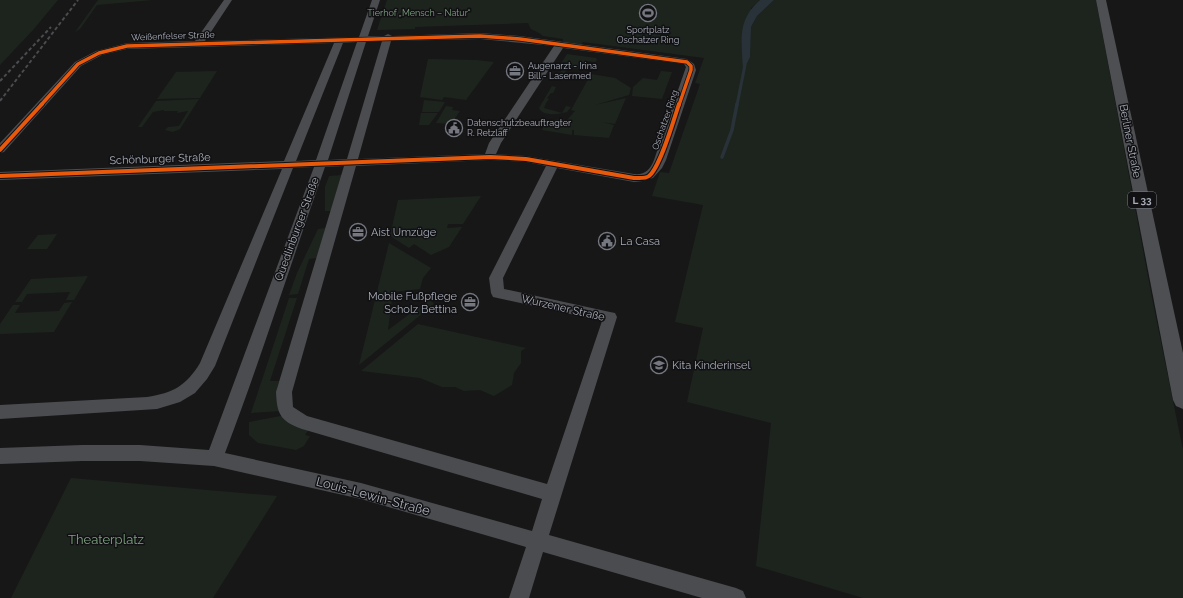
<svg xmlns="http://www.w3.org/2000/svg" width="1183" height="598" font-family="Raleway,sans-serif">
<rect width="100%" height="100%" fill="#171717"/>
<path fill="#1d241e" d="M0 0H58L33 30 0 65Z
M98 0H153L97 5 80 29 75 32Z
M387 0H760L751 8 750 57 751 27 757 16 774 0H1096L1152 298 1183 450V598H863L756 566 771 423 687 402 703 328 675 322 703 205 652 196 660 172 669 173 700 84 695 83 704 58 583 42 581 45 563 43V39L543 36 539 33 531 29 528 23 415 27V29L377 30Z
M567 54 596 58 597 60 595 62 587 61 580 69 568 68 562 77 558 76 561 71 558 68Z
M428 59 476 60 494 62 466 100 444 97 442 100 420 97Z
M217 71 200 98 157 99 176 72Z
M661 71 672 72 662 99 632 96 633 87 643 78 657 80Z
M591 74 615 78 631 88 629 95 595 105 626 98 615 124 602 122 614 125 609 138 574 135V130H572V135L542 130 545 123 557 119 567 120 575 111 571 110Z
M552 86 556 87 553 93H551L547 98 549 99 546 103 544 108 562 113 566 106 571 107 567 112C559 114 543 117 539 108Z
M199 99 180 129 173 132 165 130 168 127 179 126 188 111 177 113 178 111H164V110L153 112 142 127H138L156 101Z
M424 100 445 102 439 112H422Z
M446 106 453 107 452 110 460 111 451 124 436 123Z
M421 113H438L429 125H419Z
M342 175 332 211H325V187L329 176Z
M481 196 463 224H448L447 228 462 227 449 247 431 255 414 244 409 248 390 236 398 200Z
M326 228 317 258 309 259 298 294 289 295 297 273 318 229Z
M57 234 47 249H27L38 235Z
M389 243 431 268 423 278 420 289 393 292 388 330 430 299 434 304 359 365Z
M88 276 74 300H66L70 292 27 294 22 302H15L31 279Z
M289 298H297L270 381H279C276 392 275 400 281 411L251 413Z
M72 302 54 332 0 334V324L13 305H20L15 313 59 311 64 303Z
M418 324 526 348 521 351V363L514 373 512 385 494 396 480 390 464 391 455 387H442L420 378 361 371Z
M286 415 311 426 305 435 310 436 304 446 296 450 258 443 249 435V422Z
M71 478 277 496 213 598H11Z"/>
<path fill="#2a3239" d="M760 0H774L757 16 751 27 750 57 743 71C742 42 736 21 760 0Z"/>
<g fill="none" stroke-linecap="round" stroke-linejoin="round">
<path stroke="#2a3239" stroke-width="3" d="M737 105 745 65"/>
<path stroke="#2a3239" stroke-width="3.5" d="M722 157 732 130 737 104"/>
<path fill="#4b4c50" fill-rule="evenodd" d="M224 0H232L205 41 359 37 372 0H380L368 36H384L388 34 392 36 480 33 520 36 687 59 694 64 696 70 666 160 662 168 653 178 643 181 634 182 557 168 503 278 504 289 610 312 615 313 617 317 549 535 736 588 743 591 746 598H702L543 552 529 598H509L526 547 361 499 214 466 140 461H82L0 464V448L82 445H140L209 450 314 167 293 168 215 366 207 379 195 393 180 402 157 409 0 419V405L147 397C173 393 186 386 200 363L282 169 0 180V172L284 161 334 43 127 49 102 55 81 66 4 152 0 153V143L75 62 96 51 127 43 195 41ZM480 39 554 46 489 143 485 154 358 159 391 41ZM382 41 347 159 328 160 366 42ZM357 42 316 160 296 161 343 43ZM563 48 684 64 686 67 654 160C650 170 645 175 634 174L526 156 496 154 501 143ZM490 160 526 162 546 166 489 278 491 293 493 297 602 321 547 484 307 416 293 407 292 392 356 166ZM344 166 276 392C277 414 280 421 302 429L542 499 532 531 361 483 225 453C261 359 291 262 325 167Z"/>
<path fill="#4d4f52" fill-rule="evenodd" d="M1096 0H1106L1183 353V409L1176 406 1173 400Z"/>
<path stroke="#4b4c4f" stroke-width="2" stroke-dasharray="3.5 2.5" stroke-linecap="butt" d="M0 81 51 27
M0 101 78 0"/>
<g stroke="#111113" stroke-width="5">
<path id="cycleway-far1" d="M41 105 78 64 99 53 127 46 480 36 520 39 687 62 691 66V70L679 105"/>
</g>
<g stroke="#111113" stroke-width="6">
<path id="cycleway" d="M0 150 42 104
M0 176 490 157 526 159 634 178C639 178 645 179 649 176 660 168 674 119 679 104"/>
</g>
<use href="#cycleway-far1" stroke="#e8590c" stroke-width="3.5"/>
<use href="#cycleway" stroke="#e8590c" stroke-width="4"/>
</g>
<defs>
<g id="stadium-ring" transform="scale(0.9)"><circle r="9.5" fill="#111113" stroke="#757880" stroke-width="1.5"/><path d="M0-5a6.5 5 0 1 0 0 10a6.5 5 0 1 0 0-10ZM-3.5-1.8h7v3.6h-7Z" fill="#757880"/></g>
<g id="office-ring" transform="scale(0.9)"><circle r="9.5" fill="#111113" stroke="#757880" stroke-width="1.5"/><path d="M-6-3h4V-5.5h4V-3h4V5H-6ZM-1-4.5V-3h2v-1.5ZM-6 0V1H6V0Z" fill="#757880"/></g>
<g id="civic-ring" transform="scale(0.9)"><circle r="9.5" fill="#111113" stroke="#757880" stroke-width="1.5"/><path d="M-.6-6.5H3V-4.5H.6V-3L4-1V1h2V6H-6V1h2V-1L-.6-3ZM-1.2 2.5V6h2.4V2.5Z" fill="#757880"/></g>
<g id="school-ring" transform="scale(0.9)"><circle r="9.5" fill="#111113" stroke="#757880" stroke-width="1.5"/><path d="M0-5L7-2L0 1L-7-2ZM-4 1L0 2.5L4 1V4Q0 6-4 4Z" fill="#757880"/></g>
</defs>
<g fill-rule="evenodd">
<use href="#stadium-ring" x="648" y="13"/>
<use href="#office-ring" x="515" y="71"/>
<use href="#civic-ring" x="454" y="128"/>
<use href="#office-ring" x="358" y="232"/>
<use href="#civic-ring" x="607" y="241"/>
<use href="#office-ring" x="470" y="302"/>
<use href="#school-ring" x="659" y="365"/>
</g>
<g text-anchor="middle" dominant-baseline="central" stroke-width="3" stroke-linejoin="round" paint-order="stroke">
<g font-size="9" fill="#7fa381" stroke="#111113">
<text x="419" y="13">Tierhof „Mensch – Natur“</text>
</g>
<g font-size="9" fill="#a8adb8" stroke="#111113" text-anchor="start">
<text x="648" y="30" text-anchor="middle">Sportplatz<tspan x="648" dy="10">Oschatzer Ring</tspan></text>
<text x="528" y="66">Augenarzt - Irina<tspan x="528" dy="10">Bill - Lasermed</tspan></text>
<text x="467" y="123">Datenschutzbeauftragter<tspan x="467" dy="10">R. Retzlaff</tspan></text>
</g>
<g font-size="9" fill="#a8adb8" stroke="#111113">
<text transform="translate(173 36) rotate(-2)">Weißenfelser Straße</text>
<text transform="translate(665 120) rotate(-71)">Oschatzer Ring</text>
</g>
<rect fill="#111113" stroke="#7b7e86" stroke-width="1" x="1128" y="192" width="28" height="16" rx="3"/>
<g font-size="10" font-weight="bold" fill="#a8adb8">
<text x="1142" y="200">L 33</text>
</g>
<g font-size="11" fill="#a8adb8" stroke="#111113">
<text transform="translate(1130 141) rotate(79)">Berliner Straße</text>
<text transform="translate(160 159) rotate(-2)">Schönburger Straße</text>
<text transform="translate(297 229) rotate(-70)">Quedlinburger Straße</text>
<text transform="translate(563 308) rotate(13)">Wurzener Straße</text>
</g>
<g font-size="11" fill="#a8adb8" stroke="#111113" text-anchor="start">
<text x="371" y="232">Aist Umzüge</text>
<text x="620" y="241">La Casa</text>
<text x="457" y="296" text-anchor="end">Mobile Fußpflege<tspan x="457" dy="13">Scholz Bettina</tspan></text>
<text x="672" y="365">Kita Kinderinsel</text>
</g>
<g font-size="13" fill="#a8adb8" stroke="#111113">
<text transform="translate(373 496) rotate(15)">Louis-Lewin-Straße</text>
</g>
<g font-size="13" fill="#7fa381" stroke="#111113">
<text x="106" y="539">Theaterplatz</text>
</g>
</g>
</svg>
